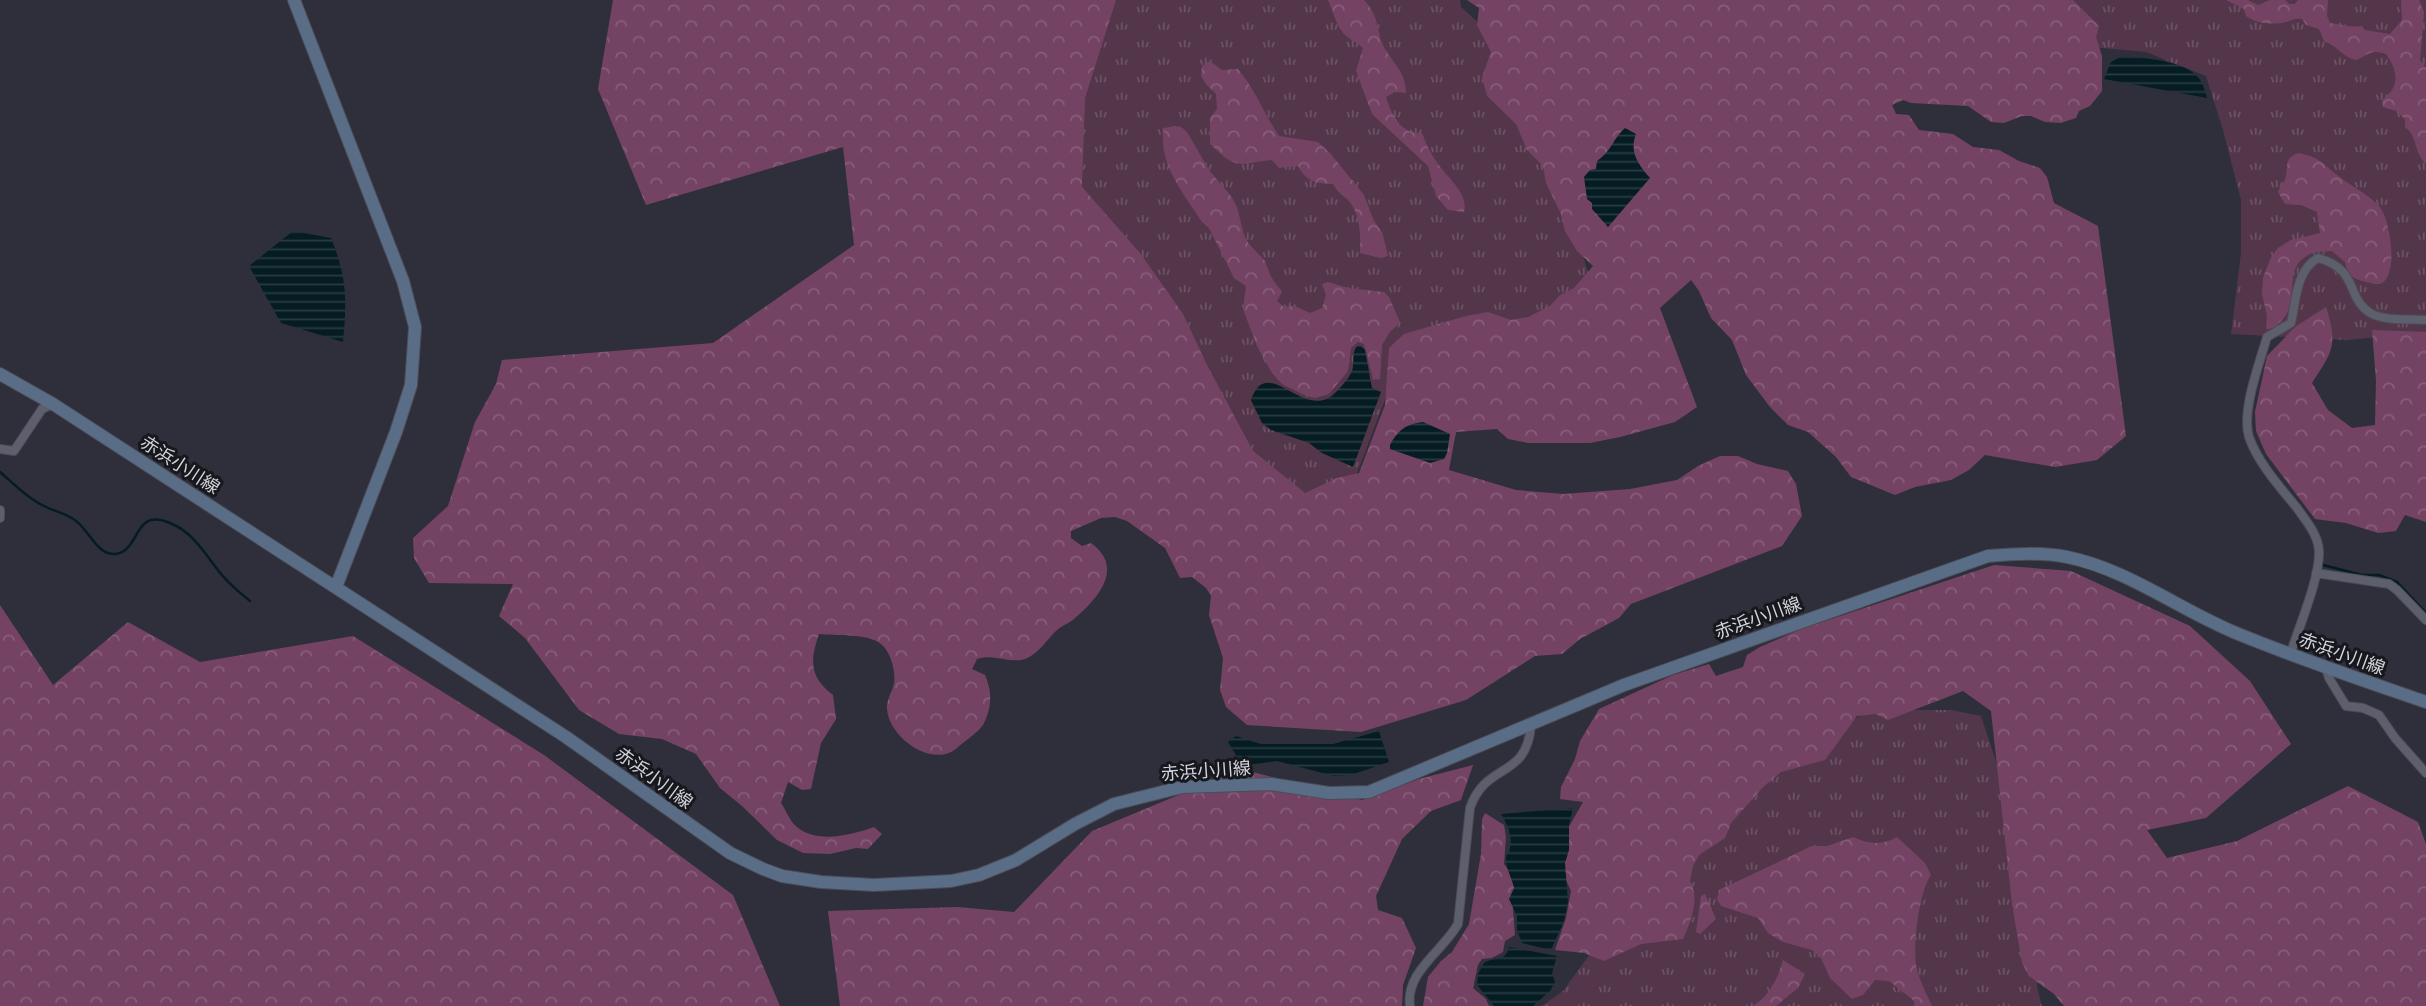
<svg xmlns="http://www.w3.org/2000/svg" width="2426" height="1006" font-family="'Crimson Pro','Noto Sans JP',serif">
<defs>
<pattern id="grass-tufts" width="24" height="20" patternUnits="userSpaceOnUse" patternTransform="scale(1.75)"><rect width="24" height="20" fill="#54364a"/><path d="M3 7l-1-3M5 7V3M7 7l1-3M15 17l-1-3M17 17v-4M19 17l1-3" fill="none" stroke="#6c5264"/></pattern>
<pattern id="forest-crowns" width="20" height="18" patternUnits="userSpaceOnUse" patternTransform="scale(1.75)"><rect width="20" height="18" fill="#744364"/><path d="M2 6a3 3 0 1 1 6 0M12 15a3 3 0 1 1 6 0" fill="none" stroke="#875d7a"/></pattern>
<pattern id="water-rules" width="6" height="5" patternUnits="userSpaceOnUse" patternTransform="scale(1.75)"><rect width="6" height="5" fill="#041c22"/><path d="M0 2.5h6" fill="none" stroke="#283c42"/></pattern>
</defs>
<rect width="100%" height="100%" fill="#2e2f3b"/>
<path fill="url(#grass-tufts)" d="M1103 0H1460L1461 7 1523 64 1592 285 1555 313 1394 376 1351 489 1307 497 1245 450 1058 187Z
M2049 0H2426V332L2348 340 2231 334 2241 253V200L2223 130 2206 76 2146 52 2092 47Z
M1868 710H1951L1981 716 2045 911 2037 987 2042 1006H1542L1563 991 1667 849Z"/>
<path fill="url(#forest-crowns)" d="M613 0H1116L1085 98 1082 187 1140 253 1183 314 1207 365 1253 451 1305 493 1337 478 1359 473 1385 405 1389 348 1404 334 1466 316 1488 312 1511 320 1528 317 1550 306 1560 295 1574 288 1593 266 1577 251 1565 231 1561 214 1546 183 1543 166 1527 150 1516 124 1487 96 1482 77 1491 52 1477 25 1479 8 1467 0H2073L2099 26 2096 37 2102 56V91L2090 106 2079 111 2076 118 2061 123 2045 122 2031 116H2022L2004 123 1991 122 1968 106 1911 103 1903 100 1892 105 1896 114 1909 115 1919 130 1953 134 1973 147 1999 150 2019 161 2040 168 2047 177 2054 203 2098 226 2126 436 2097 460 2055 467 1985 455 1969 470 1951 480 1915 487 1895 495 1851 477 1836 457 1808 432 1788 425 1770 407 1746 375 1732 340 1711 318 1699 291 1691 280 1660 308 1697 407 1675 422 1620 437 1590 443H1528L1508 439 1497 429 1456 432 1449 470 1516 490 1563 494 1630 489 1677 480 1698 466 1720 456H1738L1757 464 1788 471 1796 484 1802 516 1782 546 1631 604 1619 618 1580 639 1562 654 1535 656 1466 700 1361 732 1247 725 1226 707 1220 690 1223 658 1209 615 1211 596 1206 588 1192 577 1180 578 1165 548 1127 521 1115 517 1101 518 1071 531V538L1082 546 1091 543C1125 568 1098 598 1075 618 1070 623 1063 625 1057 630 1046 640 1040 653 1025 659 1010 664 993 653 977 659L972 669 985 675C992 691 992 705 985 721 981 731 967 739 958 747 934 770 889 738 887 709 886 701 892 692 894 684 896 672 891 652 881 644 868 633 836 636 819 634 810 660 809 677 833 695L836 719 821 743 811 789 802 790 788 782 781 803C786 810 790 822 797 827 817 844 852 835 874 827L882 834 868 849 856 848 830 854 803 853 777 840 742 806 720 788 696 754 662 739 619 734 579 710 525 638 499 616 513 584 429 583 414 558 413 538 448 506 475 422 496 384 502 360 713 343 854 245 843 147 646 205 598 89Z
M1328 0H1364C1382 19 1375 35 1387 52 1396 66 1406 75 1406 93L1395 92 1386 97C1391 114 1401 135 1422 133 1426 144 1431 154 1438 164 1448 178 1469 194 1464 212L1448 210 1436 196 1428 166 1372 114 1356 71 1363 48C1357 42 1349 39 1344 34 1336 25 1333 11 1328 0Z
M2226 0H2248L2258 5 2270 0H2285L2289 4H2295L2298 0H2328L2327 16 2330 23C2341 24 2351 28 2362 26L2365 30 2390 34 2402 20 2401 0H2419L2424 12 2420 60 2426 68V163C2414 154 2418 137 2405 127V119L2396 111 2383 107 2382 101C2385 97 2391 93 2393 88 2399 77 2393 63 2386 54 2369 49 2370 55 2356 60 2343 58 2337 45 2325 42L2319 29 2306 25 2302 19C2295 18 2293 20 2286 22 2272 25 2258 24 2246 16L2244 9Z
M1210 61 1222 70 1238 69C1255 89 1264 114 1279 136L1318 142 1330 153 1364 195 1374 221 1382 232 1388 256 1381 258 1360 253C1361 236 1360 212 1348 200 1342 194 1337 192 1333 184 1316 184 1306 181 1298 166L1279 168 1272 160C1237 163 1239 172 1210 144V118L1217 109 1216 94 1206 84 1201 76 1202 66Z
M1174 126 1181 127 1187 132 1209 170 1231 196 1237 207 1244 235 1249 244 1265 261 1271 277 1282 292 1277 301 1284 307 1295 306 1310 313 1322 308 1326 295 1322 284 1328 282 1348 288 1384 292 1389 297 1400 322 1389 333 1382 345 1380 379H1373L1364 344 1358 342 1351 348 1348 371 1329 394 1315 398 1302 394 1282 384 1272 373 1257 346 1243 309 1246 286 1234 278 1209 228 1202 222C1186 197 1155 160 1165 128Z
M2298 153C2321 157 2323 165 2340 177 2352 187 2368 194 2379 206 2390 218 2399 273 2382 283 2378 285 2375 284 2371 283 2356 280 2348 278 2345 262L2332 251C2326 252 2315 251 2310 254 2279 269 2304 301 2280 322 2275 327 2274 329 2266 329L2267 316 2262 294 2263 278 2271 257 2278 248 2291 240 2320 233 2317 212 2301 205 2285 204 2278 192C2280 187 2285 181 2286 176 2288 164 2285 158 2298 153Z
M2326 307C2338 345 2333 351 2312 383L2328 410 2352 428 2375 425 2376 381 2372 330 2426 332V522L2405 515 2396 531 2378 533 2346 523 2315 519 2266 454 2256 431 2255 412 2267 356 2295 327Z
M1994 565 2071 571 2190 626 2250 681 2291 744 2206 818 2147 830 2167 858 2237 841 2348 786 2418 822 2426 844V1006H2064L2054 994 2029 976 2022 963 2012 904 1991 711 1963 691 1888 720 1876 714 1857 716 1825 760 1781 772 1763 787 1731 823 1725 838 1699 855 1693 866 1690 881C1700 899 1691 921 1683 939L1641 944 1604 961 1584 953 1555 950 1566 918 1571 891 1564 876 1566 832 1583 802 1560 799 1561 787 1575 759 1580 741 1599 709 1673 675 1709 664 1716 676 1743 667 1747 655 1760 647 1801 629Z
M0 605 53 685 128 622 200 662 353 636 544 755 733 895 780 1006H0Z
M1473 765 1461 800 1431 811 1402 839 1376 896 1378 910 1402 918 1416 948 1403 985 1402 1006H840L828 911 957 907 1014 912 1092 831 1241 769 1362 800 1419 779Z
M1485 813 1504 825 1506 837 1504 864 1517 882 1512 897 1515 935 1505 941 1503 952 1492 958 1482 959 1478 965 1473 988 1486 999 1489 1006H1423L1428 977 1441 961 1452 952 1469 924 1481 854 1482 819Z
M1853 837C1869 844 1881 846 1897 837L1925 863 1931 875C1919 892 1913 943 1916 965 1919 980 1926 993 1932 1006H1916L1913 1000 1889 981 1875 980 1863 995 1852 999 1830 978 1821 958 1812 950 1783 942 1768 933 1758 918 1721 906 1717 899 1719 890 1812 846H1827Z
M1705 894 1716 919 1700 934 1696 932 1701 896Z
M1783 960 1805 974 1798 988 1776 1006H1753C1770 996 1778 978 1783 960Z"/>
<path fill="url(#water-rules)" d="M2120 57C2139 56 2180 61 2195 74 2202 80 2205 90 2207 98L2104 79 2111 62Z
M1625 128 1636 134C1629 152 1638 164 1650 178L1608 227 1592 209V203L1587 199 1584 177 1590 170 1596 169 1597 161C1611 152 1614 137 1625 128Z
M293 231 331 238C347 277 347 300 343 342L281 323 249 266Z
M1357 346H1361L1365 350 1372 388 1381 392 1353 467 1322 453 1309 443 1271 430 1262 423 1251 400C1267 352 1303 422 1334 394 1341 387 1352 376 1353 367 1354 358 1352 353 1357 346Z
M1423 422 1450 434 1447 453 1444 459 1430 463 1390 449V445C1398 430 1406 424 1423 422Z
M1379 731 1389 762 1351 775 1334 776 1277 761 1247 765 1239 760 1228 742 1236 736 1261 744H1333Z
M1573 808 1569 825V850L1565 863 1568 902 1564 921 1551 950 1522 943 1517 930V916L1509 899 1514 888C1512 878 1506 869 1506 859 1507 849 1508 858 1510 848 1513 836 1507 824 1501 814Z
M1509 947 1557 956 1552 973 1555 982 1550 991 1533 1006H1494L1477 985 1478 974 1484 963C1495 956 1505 963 1509 947Z"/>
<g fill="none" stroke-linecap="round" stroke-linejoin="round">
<path stroke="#041c22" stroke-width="2.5" d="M0 472C13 483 26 497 42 505 53 511 66 513 76 521 89 530 97 556 116 554 141 550 133 507 170 523 195 533 206 556 222 575 230 585 240 593 250 601
M2323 565 2362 575H2379L2397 582 2426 613"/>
<g stroke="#4b4c56" stroke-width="10">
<path id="street" d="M0 449 14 451 42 409 53 404
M0 510V518
M2316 573 2389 584 2397 590 2426 620
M2290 655C2299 627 2320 578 2319 551 2318 534 2306 521 2297 508 2280 487 2258 463 2249 437 2241 411 2260 362 2267 337L2291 323C2296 301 2296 270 2318 258 2361 270 2344 298 2372 314 2387 321 2410 319 2426 320
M2326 668 2329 678 2346 706 2363 708 2379 715 2395 738 2426 773
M1410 1006C1405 972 1443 951 1458 924L1470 808C1486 761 1527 780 1531 725"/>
</g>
<g stroke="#4b4c56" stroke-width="14">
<path id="secondary" d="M294 0 403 281 415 327 411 385 396 432 336 587
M0 374 53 404 566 737 730 853 763 869 782 876 821 882 874 885 951 881 979 875 1016 860 1075 824 1114 804 1182 787 1271 784 1329 793 1369 792 1624 685 1988 556C2014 554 2041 552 2067 557 2127 569 2180 610 2236 633 2299 659 2362 680 2426 702"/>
</g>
<use href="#street" stroke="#5d5f6c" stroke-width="8"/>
<use href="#secondary" stroke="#596d86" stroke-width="12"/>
</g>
<g text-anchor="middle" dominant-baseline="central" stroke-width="6" stroke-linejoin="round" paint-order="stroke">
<g font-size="18" fill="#d2d4db" stroke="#17181d">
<text transform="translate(180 465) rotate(33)">赤浜小川線</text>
<text transform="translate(1758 618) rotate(-20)">赤浜小川線</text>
<text transform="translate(2342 654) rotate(20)">赤浜小川線</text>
<text transform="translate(1206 771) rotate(-4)">赤浜小川線</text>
<text transform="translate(654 778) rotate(36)">赤浜小川線</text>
</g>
</g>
</svg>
